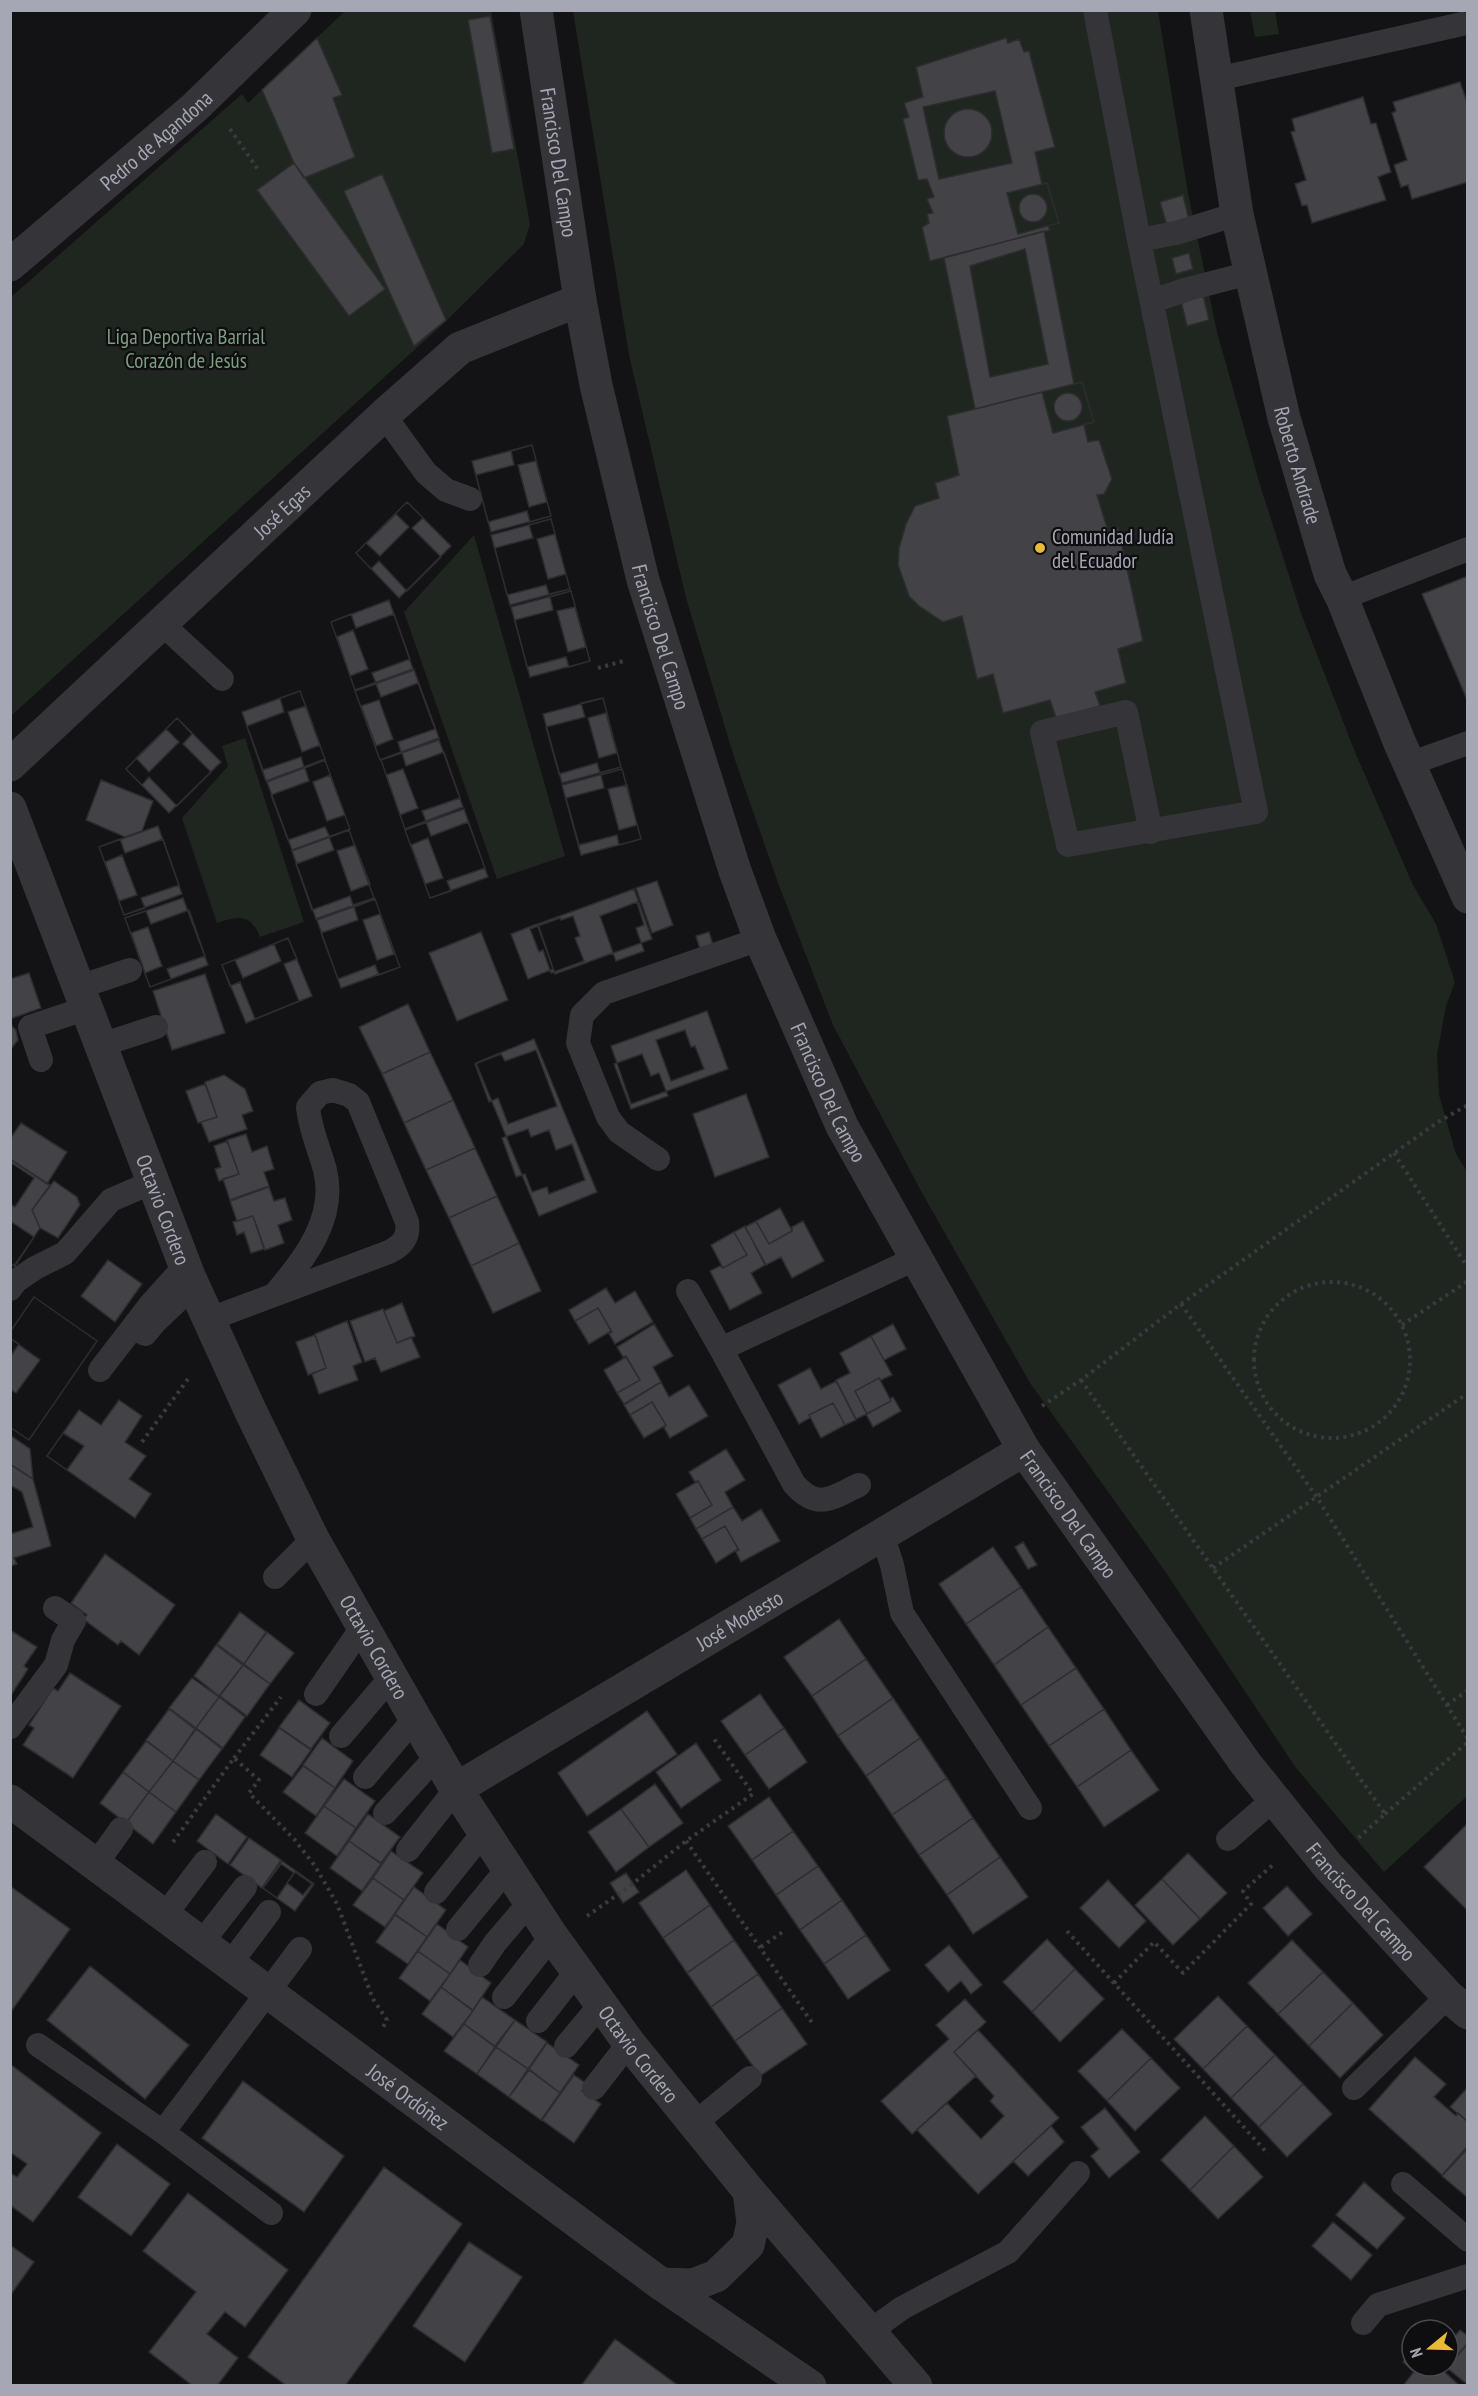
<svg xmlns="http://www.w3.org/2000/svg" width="1478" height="2396" font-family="'PT Sans Narrow',sans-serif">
<rect width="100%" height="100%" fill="#131214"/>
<path fill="#1f2620" d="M345 11H491L530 224 524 244 443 324 11 716V297L242 94 248 103Z
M573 11H1158L1188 193 1217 332 1260 485 1302 616 1355 752 1413 885 1436 924 1455 982 1446 1006 1437 1054 1439 1095 1456 1154 1468 1173 1467 1796 1384 1872 1296 1768 1167 1574 1030 1383 921 1191 833 1025 778 883 734 757 686 598 629 355Z
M1250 11H1275L1279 34 1255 37Z
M474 535 565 856 497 879 404 612Z
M245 738 304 922 260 937C251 913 237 916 217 923L182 818 228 766 222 746Z"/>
<path fill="#424247" stroke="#2d2d30" stroke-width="1.5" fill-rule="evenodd" d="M490 16 514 149 492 153 468 20Z
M317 38 342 95 333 98 355 157 304 178 294 163 262 90Z
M1006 38 1008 43 1019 39 1024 52 1029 51 1055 147 1035 152 1042 184 1047 183 1059 223 1048 226 1050 230 930 261 922 227 929 223 927 214 933 213 927 199 934 197 927 179 918 180 903 119 909 117 904 103 923 97 916 67Z
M1460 82 1468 105V182L1412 199 1408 185 1401 187 1394 165 1407 160 1392 113 1396 111 1393 102Z
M995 91 1012 163 939 179 923 107Z
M1363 97 1371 124 1376 123 1391 172 1378 177 1386 200 1312 223 1307 205 1302 206 1295 184 1306 180 1291 132 1295 131 1292 119Z
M944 133a24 24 0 1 1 48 0a24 24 0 1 1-48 0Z
M294 163 385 289 349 316 257 190Z
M382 174 446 320 414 346 344 191Z
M1047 183 1059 223 1018 234 1007 193Z
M1019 208a14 14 0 1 1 28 0a14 14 0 1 1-28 0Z
M1183 195 1189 220 1167 226 1160 202Z
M1044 231 1074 384 975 409 944 258ZM1025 249 1048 364 990 377 970 266Z
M1189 253 1193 269 1176 274 1172 258Z
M1203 295 1209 320 1187 326 1181 301Z
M1082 382 1094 422 1053 433 1042 392Z
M1082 382 1094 422 1084 425 1088 442 1099 440 1112 479 1104 494 1097 495 1108 531 1118 528 1143 641 1118 649 1126 683 1095 692 1100 706 1056 718 1050 700 1003 713 993 674 977 679 962 616 943 622 919 606 909 596 898 565 899 548 906 524 915 506 939 498 935 483 959 475 947 416Z
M1054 407a14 14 0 1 1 28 0a14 14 0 1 1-28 0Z
M532 445 551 516 491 532 472 461Z
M532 445 551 516 530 522 527 511 488 522 476 475 514 465 511 451Z
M536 461 547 502 529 507 518 465Z
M407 502 451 546 399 598 356 553Z
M407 502 423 518 412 528 441 557 407 591 379 561 371 569 356 553Z
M396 514 409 527 380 556 366 543Z
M551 519 570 589 510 605 491 535Z
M551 519 570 589 549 594 546 585 507 595 495 548 533 538 529 525Z
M555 534 566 574 548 579 537 539Z
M1468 576V702L1422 594Z
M571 591 590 661 530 677 511 607Z
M571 591 590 661 569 667 566 657 527 667 515 620 553 610 550 597Z
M389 600 413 669 355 690 331 622Z
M575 607 586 647 568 652 557 611Z
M351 614 356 628 394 614 410 659 372 673 376 683 355 690 331 622Z
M353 630 368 669 350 676 337 637Z
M414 670 439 738 380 760 355 691Z
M418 683 435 729 398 742 401 752 380 760 355 691 376 684 381 697Z
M300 691 325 759 266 781 242 712Z
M300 691 325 759 304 767 301 757 263 770 247 726 284 712 280 698Z
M603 698 621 767 562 783 543 714Z
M603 698 621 767 600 773 597 763 559 774 546 727 585 717 581 703Z
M379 700 393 739 376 746 361 706Z
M306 706 320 745 302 752 288 712Z
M606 713 617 753 599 758 588 718Z
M177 718 221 762 169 813 126 769Z
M177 718 192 734 183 744 211 772 177 806 149 777 142 785 126 769Z
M166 729 179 742 149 772 136 758Z
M439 740 463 807 405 829 381 760Z
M444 752 460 798 422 811 426 821 405 829 381 760 402 753 406 766Z
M325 760 350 829 292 850 267 782Z
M325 760 350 829 330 837 325 827 288 840 271 795 309 781 305 768Z
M403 769 418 808 400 815 386 775Z
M622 769 641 839 581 855 562 785Z
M622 769 641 839 619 845 617 835 579 845 566 798 604 788 601 775Z
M330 775 345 815 327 821 313 782Z
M101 780 153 801 142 831 125 837 86 820Z
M627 785 637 825 619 830 608 789Z
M464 809 488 877 430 898 405 830Z
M426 822 431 836 468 822 485 868 447 881 451 891 430 898 405 830Z
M158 826 182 894 124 915 99 847Z
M349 830 374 898 316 919 292 851Z
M349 830 374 898 353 905 350 896 312 910 296 864 334 850 329 837Z
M428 838 443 878 425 884 411 845Z
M120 839 125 853 163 839 179 885 141 898 145 908 124 915 99 847Z
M355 845 370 884 351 891 337 851Z
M122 855 137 895 119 901 105 862Z
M657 881 673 925 652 933 636 888Z
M634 889 652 939 555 974 538 924Z
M183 898 208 965 150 987 125 918Z
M375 899 400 967 341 988 317 920Z
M375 899 400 967 379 975 375 965 338 979 321 933 358 920 354 907Z
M637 902 644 925 636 928 644 951 616 961 600 916Z
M189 910 205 956 167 969 171 979 150 987 125 918 146 911 151 924Z
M380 914 394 954 377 960 363 920Z
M573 916 580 936 575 938 584 961 551 973 543 950 539 952 530 929 560 918 561 920Z
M537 924 553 969 528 979 511 934Z
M148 927 162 966 145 973 131 933Z
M481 932 508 1000 457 1021 429 953Z
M709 932 714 948 701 952 696 936Z
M288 938 312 996 246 1023 222 965Z
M288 938 297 959 284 964 299 1001 255 1019 240 982 230 986 222 965Z
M274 944 281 961 243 978 235 960Z
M29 973 41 1008 10 1019V979Z
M205 974 225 1033 172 1050 153 991Z
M408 1004 430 1052 382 1074 359 1027Z
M707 1011 728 1069 631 1104 611 1046Z
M10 1024 16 1030 18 1040 10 1050Z
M685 1030 691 1047 695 1046 704 1069 671 1081 656 1040Z
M534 1039 597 1192 539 1216 476 1063Z
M536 1050 557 1106 508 1124 498 1098 489 1102 475 1064 501 1054 505 1061Z
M430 1052 453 1100 404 1123 382 1074Z
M642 1054 651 1076 659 1073 668 1096 631 1109 614 1064Z
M224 1075 245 1089 253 1111 242 1115 247 1129 209 1142 201 1122 217 1117 205 1082Z
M205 1084 217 1117 198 1123 186 1091Z
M746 1094 769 1157 715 1177 693 1114Z
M453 1100 475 1148 426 1170 404 1123Z
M21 1123 67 1152 47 1184 10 1159V1139Z
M528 1129 531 1137 549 1130 556 1150 572 1144 585 1180 549 1194 547 1187 532 1192 525 1174 516 1177 502 1138Z
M246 1134 252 1152 267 1146 274 1169 264 1172 269 1186 230 1200 223 1179 239 1174 227 1140Z
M227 1141 239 1174 219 1181 215 1169 221 1167 214 1146Z
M475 1148 497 1196 449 1218 426 1170Z
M10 1159 50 1185 32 1210 40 1228 15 1266 10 1264Z
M10 1162 34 1178 15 1207 10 1204Z
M54 1181 77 1197 80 1205 58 1238 40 1228 32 1210Z
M269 1187 274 1201 285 1198 292 1220 278 1225 284 1243 265 1250 253 1216 237 1221 230 1201Z
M497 1196 519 1243 471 1266 449 1218Z
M780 1208 792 1231 769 1244 756 1221Z
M253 1216 264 1249 251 1253 244 1232 237 1235 233 1222Z
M10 1221 34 1237 14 1266 10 1263Z
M756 1221 769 1244 792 1231V1227L803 1221 824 1261 792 1278 781 1257 766 1265 745 1227Z
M745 1226 765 1265 751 1273 762 1293 730 1310 710 1271 720 1266 723 1268 747 1255 734 1232Z
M734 1232 747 1255 723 1268 711 1245Z
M519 1243 541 1291 493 1313 471 1266Z
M108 1260 142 1284 115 1322 81 1296Z
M606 1288 615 1303 635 1291 653 1322 615 1344 609 1334 612 1332 598 1308 575 1321 569 1310Z
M34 1297 97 1341 29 1440 10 1427V1389L16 1393 40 1360 10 1338V1332Z
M34 1297 97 1341 29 1440 10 1427V1357L19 1344 10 1338V1332Z
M402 1303 415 1336 397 1343 384 1311Z
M598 1308 611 1331 589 1344 575 1321Z
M383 1309 397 1343 411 1337 420 1357 381 1372 375 1358 365 1362 350 1321Z
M347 1321 362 1362 353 1366 358 1380 319 1394 312 1374 326 1368 315 1334Z
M654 1324 673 1356 653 1367 661 1382 624 1404 617 1393 640 1380 626 1356 623 1357 617 1347Z
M893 1324 906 1349 884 1360 871 1336Z
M315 1335 326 1368 308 1375 296 1342Z
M871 1336 892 1375 881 1380 879 1378 855 1391 867 1414 856 1419 836 1380 850 1373 840 1353Z
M626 1357 640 1380 617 1393 604 1370Z
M810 1368 821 1389 836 1381 856 1420 845 1425 833 1403 809 1415 810 1418 799 1424 778 1385Z
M879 1378 891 1401 867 1414 855 1391Z
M661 1382 669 1397 689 1385 708 1416 670 1438 664 1428 666 1425 652 1402 630 1415 624 1405Z
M893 1397 901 1411 873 1427 866 1414 891 1401 890 1399Z
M119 1400 142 1416 125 1442 146 1456 129 1479 151 1494 135 1518 47 1456 79 1410 101 1425Z
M652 1402 666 1425 644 1438 630 1415Z
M833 1403 845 1425 821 1438 809 1415Z
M63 1433 84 1446 67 1470 47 1456Z
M10 1435 30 1449 33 1479 10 1464Z
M726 1449 745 1480 725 1492 733 1507 696 1529 690 1518 712 1505 698 1481 695 1482 689 1472Z
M10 1464 33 1479 51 1546 14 1558 17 1564 10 1566Z
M698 1481 712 1505 690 1518 676 1494Z
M10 1485 22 1492 33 1527 10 1534Z
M733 1507 742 1521 761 1509 780 1541 741 1562 736 1552 739 1550 725 1526 702 1539 696 1529Z
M725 1526 738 1549 716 1563 702 1539Z
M1023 1542 1037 1565 1028 1569 1015 1547Z
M993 1547 1021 1587 966 1624 939 1584Z
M105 1554 175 1605 139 1655 121 1641 118 1645 83 1619 87 1615 71 1603Z
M1021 1587 1048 1627 994 1665 966 1624Z
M240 1612 266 1632 244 1664 217 1644Z
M839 1619 866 1659 812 1696 784 1657Z
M1048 1627 1076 1668 1021 1705 994 1665Z
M10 1630 37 1647 24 1666 28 1669 10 1697Z
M267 1632 294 1653 270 1684 244 1664Z
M216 1645 243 1665 219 1696 194 1676Z
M866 1659 893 1698 838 1736 812 1696Z
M243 1665 270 1684 247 1716 220 1696Z
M1076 1668 1104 1709 1049 1746 1021 1705Z
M70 1673 121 1706 73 1778 23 1745 34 1728 29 1725 53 1688 58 1691Z
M192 1678 219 1697 196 1728 169 1708Z
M760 1694 784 1728 745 1755 721 1721Z
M219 1697 245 1717 223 1748 196 1728Z
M893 1698 920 1738 866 1776 838 1736Z
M299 1700 330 1723 311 1749 279 1727Z
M169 1709 195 1729 173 1761 146 1740Z
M1104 1709 1131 1750 1077 1787 1049 1746Z
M647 1711 677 1754 587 1816 558 1773Z
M279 1728 311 1750 292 1777 260 1755Z
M784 1728 807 1762 769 1789 745 1755Z
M196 1729 222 1749 199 1780 173 1761Z
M322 1738 353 1761 335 1788 303 1765Z
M920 1738 947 1778 892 1815 866 1776Z
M146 1741 173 1761 149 1792 123 1772Z
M696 1743 721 1780 681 1808 656 1772Z
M1131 1750 1159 1790 1104 1827 1077 1787Z
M173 1761 199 1780 176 1812 149 1792Z
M303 1766 335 1788 316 1816 283 1792Z
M123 1772 149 1792 126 1823 100 1803Z
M947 1778 973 1818 919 1855 892 1815Z
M344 1779 375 1801 356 1828 324 1806Z
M655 1784 683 1823 649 1847 621 1809Z
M149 1792 176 1812 153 1844 126 1823Z
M769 1797 793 1831 752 1860 728 1826Z
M324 1806 356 1828 337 1856 305 1833Z
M621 1809 649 1847 616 1872 588 1832Z
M216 1814 247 1837 228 1864 197 1841Z
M368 1814 400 1837 381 1863 349 1841Z
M973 1818 1000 1857 947 1895 919 1855Z
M1468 1823V1911L1424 1867Z
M793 1831 818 1866 776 1895 752 1860Z
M249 1838 281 1860 262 1888 230 1865Z
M349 1841 381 1864 362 1891 330 1868Z
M391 1851 423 1873 404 1900 373 1878Z
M1188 1853 1227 1893 1200 1919 1162 1879Z
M1000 1857 1028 1897 973 1934 947 1895Z
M282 1861 314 1884 295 1911 263 1888Z
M281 1864 294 1873 277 1898 263 1888Z
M818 1866 842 1900 800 1930 776 1895Z
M686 1870 710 1905 663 1938 639 1903Z
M295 1872 312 1884 303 1895 287 1883Z
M626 1873 639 1892 623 1903 610 1883Z
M373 1878 404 1900 385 1927 353 1905Z
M1162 1879 1200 1919 1173 1945 1135 1905Z
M1108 1880 1146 1921 1119 1948 1080 1908Z
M10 1886 70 1929 10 2013Z
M1287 1886 1312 1914 1288 1936 1263 1908Z
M414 1887 446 1910 427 1937 395 1914Z
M842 1900 866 1935 824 1964 800 1930Z
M710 1905 734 1940 687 1973 663 1938Z
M395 1915 427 1937 408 1964 376 1942Z
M437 1924 468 1947 450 1974 418 1951Z
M866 1935 890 1970 848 1999 824 1964Z
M1047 1939 1075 1969 1032 2012 1003 1982Z
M734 1940 758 1974 711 2007 687 1973Z
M1292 1940 1323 1972 1278 2014 1248 1983Z
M949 1945 982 1985 971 1994 961 1981 948 1992 925 1965Z
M418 1951 450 1974 430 2001 399 1978Z
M460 1960 491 1983 473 2010 441 1987Z
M90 1966 189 2045 145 2099 47 2020Z
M1075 1969 1104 1999 1060 2042 1032 2012Z
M1323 1972 1353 2003 1309 2046 1278 2014Z
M758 1974 782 2008 735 2041 711 2007Z
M441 1987 473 2011 453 2037 422 2014Z
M1218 1996 1247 2026 1203 2069 1174 2039Z
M482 1997 515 2020 495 2046 464 2024Z
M965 1999 986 2022 954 2052 976 2076 912 2134 881 2101 949 2039 936 2025Z
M1353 2003 1383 2035 1340 2078 1309 2046Z
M782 2008 807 2044 760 2076 735 2041Z
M515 2020 547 2042 528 2069 496 2047Z
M464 2024 495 2047 477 2074 444 2051Z
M1247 2026 1275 2055 1231 2098 1203 2069Z
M1122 2029 1151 2058 1107 2101 1078 2071Z
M978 2030 1059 2118 978 2194 917 2130 947 2103 981 2139 1004 2116 990 2101 994 2096 954 2052Z
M547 2043 579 2065 560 2093 529 2069Z
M496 2047 528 2069 509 2097 477 2074Z
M1275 2055 1303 2084 1259 2127 1231 2098Z
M1415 2057 1446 2084 1434 2097 1456 2116 1458 2113 1468 2122V2146L1442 2175 1369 2109Z
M1151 2058 1180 2088 1135 2131 1107 2101Z
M10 2064 101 2133 33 2222 10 2205V2173L17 2177 27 2164 10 2152Z
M529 2070 560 2093 541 2120 509 2097Z
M574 2075 587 2084 582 2091 601 2104 574 2143 542 2120Z
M243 2081 344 2156 304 2212 202 2138Z
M1303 2084 1332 2114 1287 2157 1259 2127Z
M1468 2087V2122L1450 2107Z
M1105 2108 1140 2152 1109 2178 1091 2156 1099 2149 1081 2127Z
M1205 2116 1234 2146 1190 2190 1161 2160Z
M1051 2126 1064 2142 1028 2176 1013 2161Z
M117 2144 170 2184 131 2236 78 2197Z
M1234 2146 1263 2177 1218 2219 1190 2190Z
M1468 2148V2198L1442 2176Z
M384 2167 462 2224 345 2386H287L248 2357Z
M1364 2182 1405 2218 1377 2249 1336 2215Z
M188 2193 288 2270 245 2327 225 2312 207 2334 238 2358 217 2386H193L149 2352 196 2292 143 2251Z
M1333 2222 1372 2255 1351 2280 1312 2246Z
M469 2242 522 2277 465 2362 413 2326Z
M10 2245 34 2262 10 2296Z
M1460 2330 1468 2336V2343L1458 2354 1448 2344Z
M615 2339 676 2384 675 2386H581Z
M1468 2343V2385L1447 2368Z
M1412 2351V2366H1418L1414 2372 1403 2362Z
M1418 2366H1438L1460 2386H1403Z"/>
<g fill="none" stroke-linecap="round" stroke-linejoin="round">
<path stroke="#3a3b40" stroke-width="4" stroke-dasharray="3 4.5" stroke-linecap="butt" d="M230 129 259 171
M598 668 627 660
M1394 1153 1468 1268
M1254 1360a78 78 0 1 1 156 0a78 78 0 1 1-156 0Z
M1181 1304 1316 1496 1468 1739
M1402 1325 1468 1281
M1081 1380 1385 1814 1356 1840
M1042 1406 1081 1380 1181 1304 1438 1122 1468 1105
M142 1442 188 1379 192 1377
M1213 1568 1468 1393
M1447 1705 1468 1690
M234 1758 281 1697
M1385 1814 1468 1742
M686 1841 813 2024
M173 1842 234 1758 259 1780 249 1793 294 1839 315 1866 337 1904 373 1999 387 2020 382 2029
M587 1916 626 1889 686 1841 753 1794 712 1736
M1067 1931 1268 2154
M761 1947 784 1931
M1114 1983 1154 1942 1183 1973 1251 1904 1243 1891 1275 1863"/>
<path stroke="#343439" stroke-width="24" d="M1095 10 1139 240 1256 812 1068 845 1042 732 1126 712 1151 832
M1217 79 1462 24
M1139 240 1176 233 1237 214
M1152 301 1188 289 1250 273
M384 415 426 473 446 490 470 499
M1342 598 1468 549
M161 623 222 679
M1409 764 1468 743
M79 987 130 970
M101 1045 156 1027
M41 1060 30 1027 87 1008
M658 1159 619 1132 608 1117 578 1043 582 1015 604 993 760 939
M10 1289 16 1281 35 1268 65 1253 111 1200 153 1182
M688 1291 721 1349
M210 1319 389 1252C403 1245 409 1237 407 1222L358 1102 349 1095 333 1090 320 1093 308 1107C310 1129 319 1148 325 1170 337 1218 304 1260 275 1294
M145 1334 155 1322 194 1285
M100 1370 150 1305 186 1265
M859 1485C831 1498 818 1511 794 1484L721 1349 917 1258
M882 1534 892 1565 902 1613 1030 1808
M275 1577 313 1539
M316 1694 363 1626
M10 1727 56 1665 63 1640 74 1621 55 1608
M341 1736 392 1676
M365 1777 415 1718
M385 1813 437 1756
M1228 1839 1274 1799
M408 1850 456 1789
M96 1864 121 1829
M436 1892 484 1832
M165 1915 205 1862
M458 1929 508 1868
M202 1942 245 1887
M230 1964 269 1912
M480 1965 495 1943 530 1902
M504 1997 552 1936
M538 2021 577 1971
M38 2045 163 2132 271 2213
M566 2046 601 2004
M594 2088 629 2043
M1354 2088 1448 1996
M695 2123 750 2078
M163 2132 300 1949
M1403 2184 1468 2240
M1363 2323 1378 2305 1468 2276
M869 2332 902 2308 1008 2252 1078 2173"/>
<g stroke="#343439" stroke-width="33">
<path id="s1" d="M536 10 580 300 596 385 643 580 735 871 760 939 842 1126 1024 1450 1246 1764 1328 1866 1448 1996 1468 2013"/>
<path id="s2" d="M1206 10 1237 214 1284 418 1330 574 1342 598 1399 741 1468 897"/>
<path id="s3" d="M10 265 194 108 295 10"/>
<path id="s4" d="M10 765 384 415 460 348 580 300"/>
<path id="s5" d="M10 808 189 1276 250 1410 313 1539 415 1718 456 1789 552 1936 629 2043 749 2191 916 2386"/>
<path id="s6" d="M456 1789 1024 1450"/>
<path id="s7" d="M10 1801 661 2284 810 2386"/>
<path d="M661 2284 693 2285 716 2276 748 2245 753 2223 749 2191"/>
</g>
</g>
<circle fill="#e7ba37" stroke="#0e0d0f" stroke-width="2" cx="1040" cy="548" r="6"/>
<g text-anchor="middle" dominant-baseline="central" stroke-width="4.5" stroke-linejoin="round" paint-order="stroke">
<g font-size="21" fill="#a5a8b4" stroke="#0e0d0f">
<text stroke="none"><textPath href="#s3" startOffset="192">Pedro de Agandona</textPath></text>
<text stroke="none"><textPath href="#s1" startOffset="154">Francisco Del Campo</textPath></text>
<text stroke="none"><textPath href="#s2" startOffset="465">Roberto Andrade</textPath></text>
<text stroke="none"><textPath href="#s4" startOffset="372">José Egas</textPath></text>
<text stroke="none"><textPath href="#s1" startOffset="640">Francisco Del Campo</textPath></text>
<text stroke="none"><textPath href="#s1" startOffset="1126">Francisco Del Campo</textPath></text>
<text stroke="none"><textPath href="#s5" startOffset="430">Octavio Cordero</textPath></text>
<text stroke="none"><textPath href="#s1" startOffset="1612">Francisco Del Campo</textPath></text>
<text stroke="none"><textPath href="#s6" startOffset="330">José Modesto</textPath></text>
<text stroke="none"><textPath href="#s5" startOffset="916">Octavio Cordero</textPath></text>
<text stroke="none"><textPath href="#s1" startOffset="2098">Francisco Del Campo</textPath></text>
<text stroke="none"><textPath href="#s5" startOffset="1402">Octavio Cordero</textPath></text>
<text stroke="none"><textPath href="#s7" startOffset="496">José Ordóñez</textPath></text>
</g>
<g font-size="21" fill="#7d9e81" stroke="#0e0d0f">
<text x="186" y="336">Liga Deportiva Barrial<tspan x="186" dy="24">Corazón de Jesús</tspan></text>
</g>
<g font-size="21" fill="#a5a8b4" stroke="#0e0d0f" text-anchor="start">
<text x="1052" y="536">Comunidad Judía<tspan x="1052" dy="24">del Ecuador</tspan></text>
</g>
</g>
<rect width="1478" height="2396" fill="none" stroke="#a5a8b4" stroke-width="24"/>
<g transform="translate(1430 2348) rotate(251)"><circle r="28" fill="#0e0d0f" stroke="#4a4b51" stroke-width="1.5"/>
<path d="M0-4.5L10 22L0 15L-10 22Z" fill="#e7ba37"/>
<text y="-9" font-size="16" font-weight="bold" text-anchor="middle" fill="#a5a8b4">N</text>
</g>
</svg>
